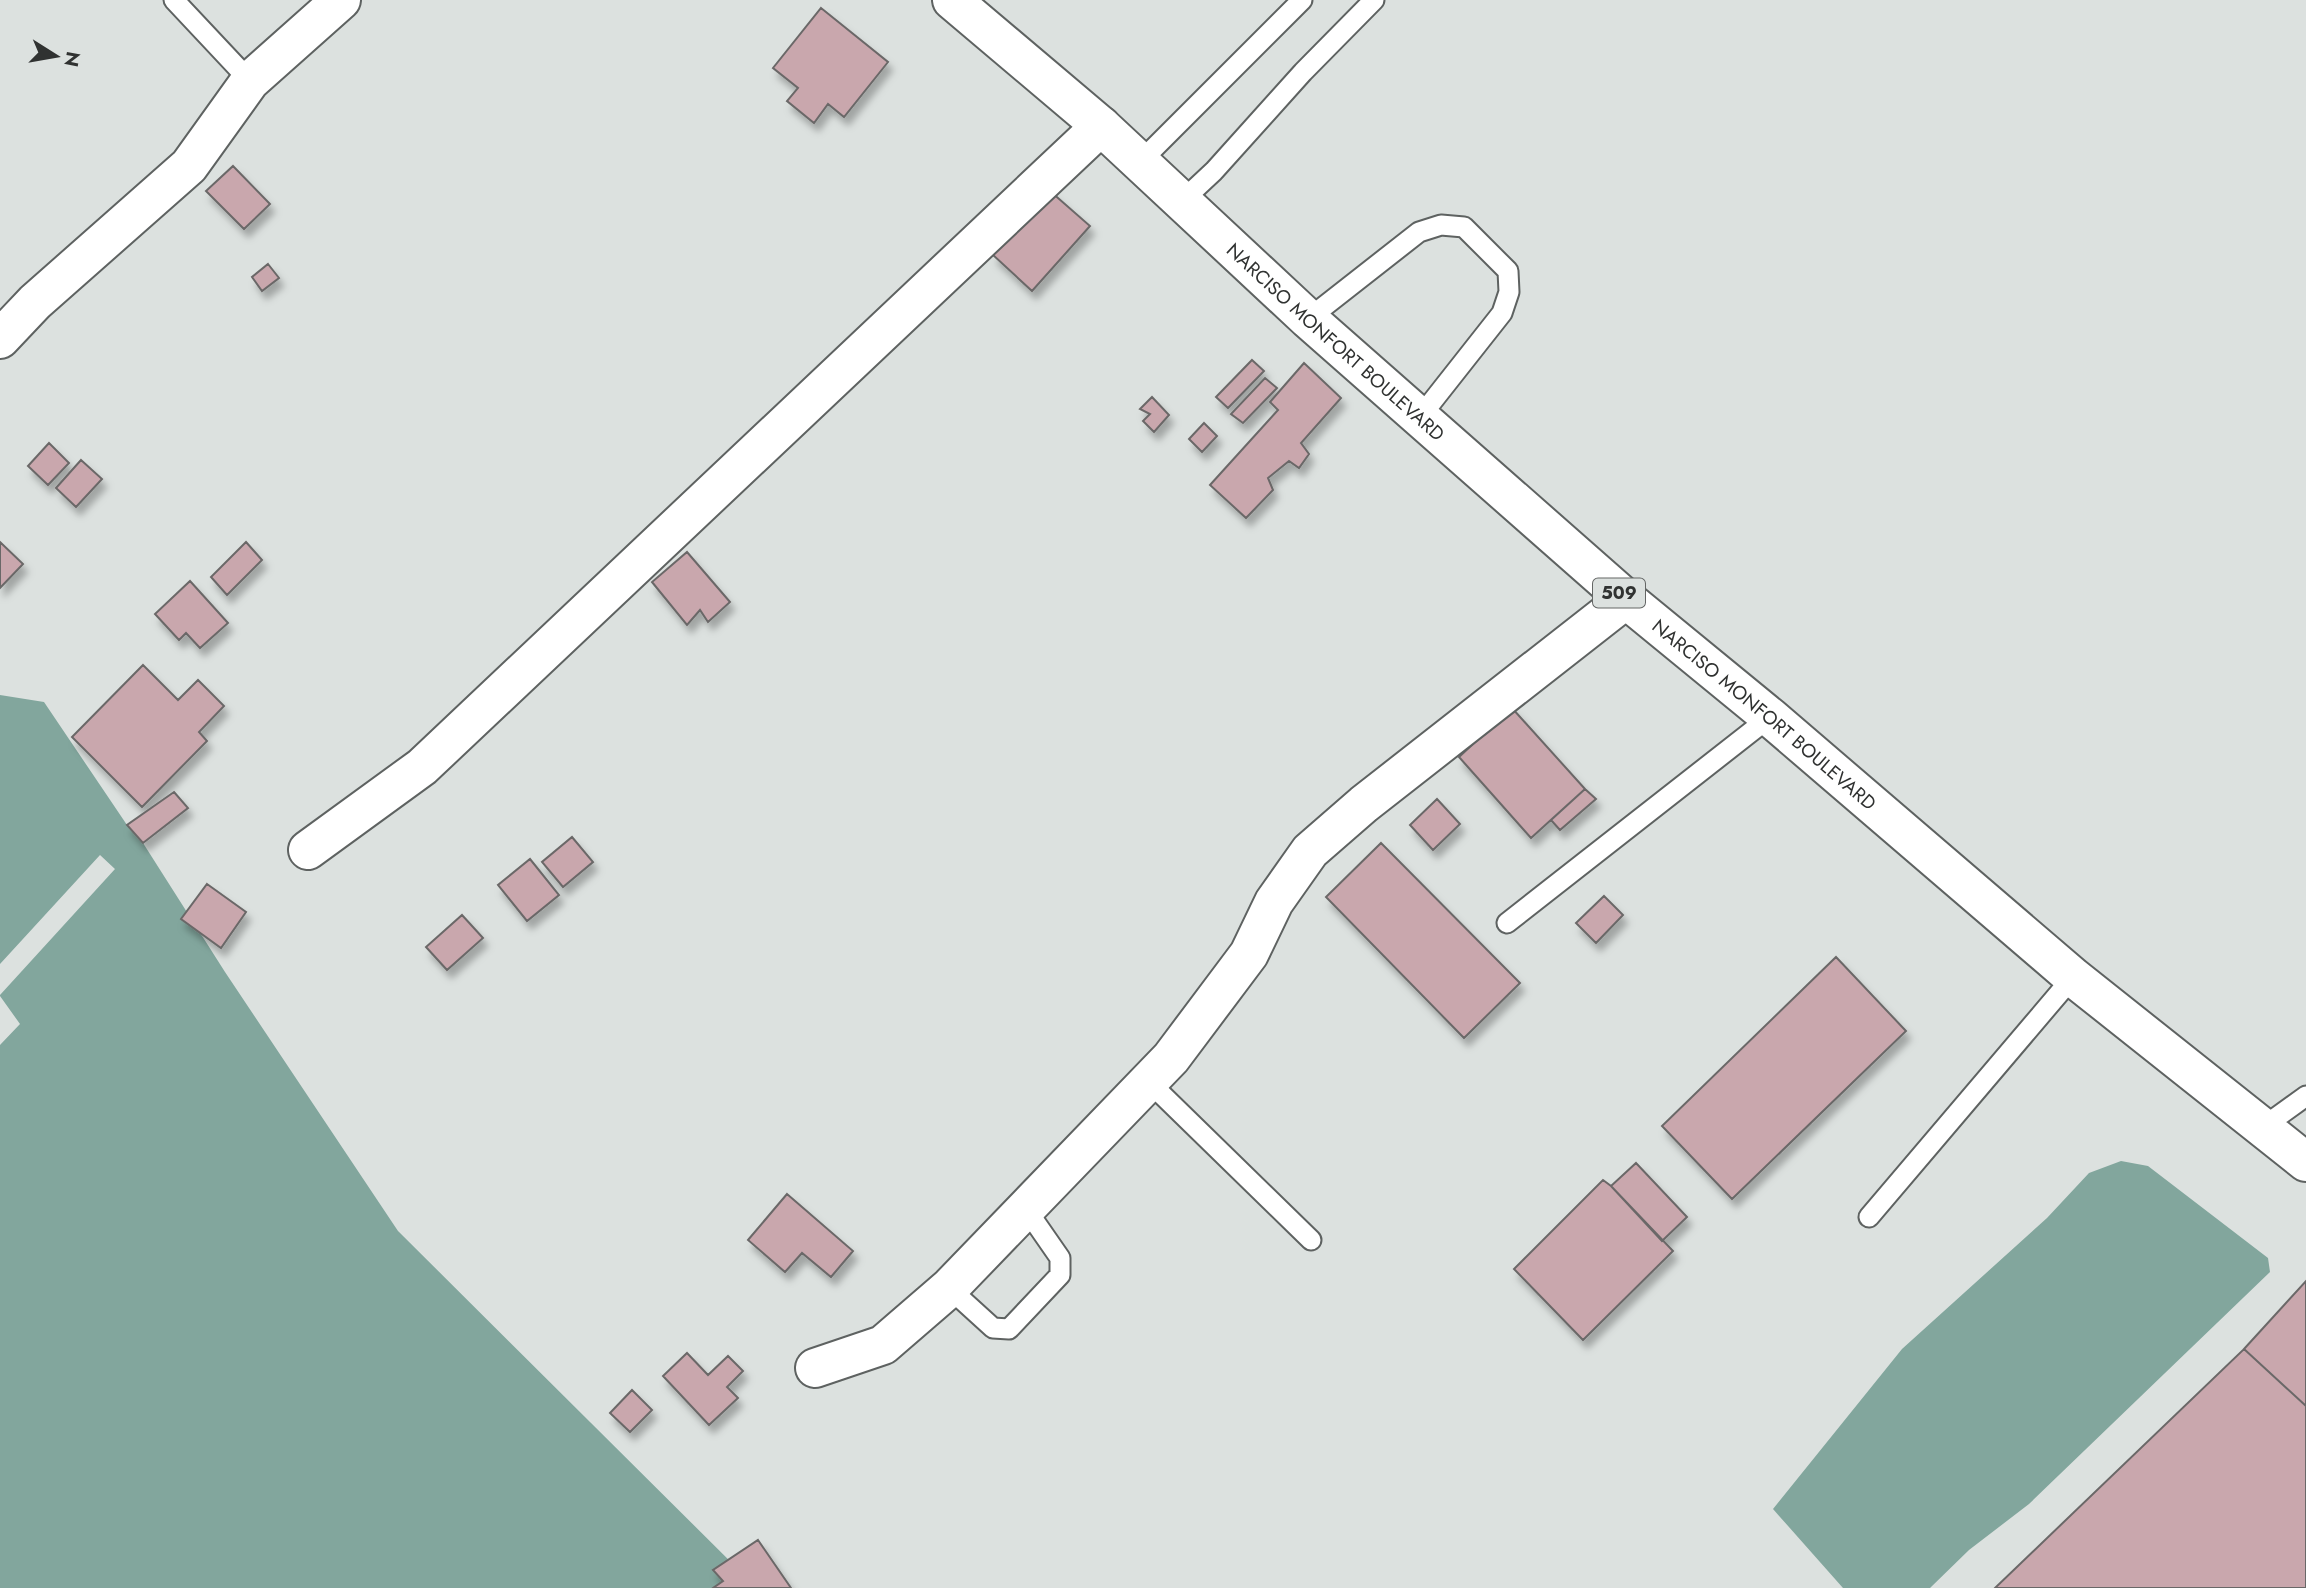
<svg xmlns="http://www.w3.org/2000/svg" width="2306" height="1588" font-family="Jost,sans-serif">
<defs>
<filter id="shadow"><feDropShadow dx="4.5" dy="8" stdDeviation="3.5" flood-color="#0004"/></filter>
</defs>
<rect width="100%" height="100%" fill="#dce1df"/>
<path fill="#82a69d" d="M0 695 44 702 127 825 143 843 225 972 398 1231 757 1588H0Z
M2121 1161 2148 1166 2268 1258 2270 1272 2029 1504 1969 1550 1930 1588H1843L1773 1509 1902 1349 2047 1218 2089 1173Z"/>
<path fill="#dce1df" d="M100 855 115 869 0 995V964Z
M0 996 20 1024 0 1045V995Z"/>
<path fill="#c9a7ad" stroke="#6b6868" stroke-width="2" filter="url(#shadow)" d="M821 8 888 62 844 117 828 104 814 123 787 101 798 88 773 68Z
M233 166 270 204 244 229 206 191Z
M1050 191 1090 226 1032 291 993 255Z
M268 264 279 278 262 291 252 277Z
M1252 360 1264 371 1228 408 1216 397Z
M1304 363 1341 398 1301 443 1309 454 1299 468 1289 461 1268 478 1273 490 1246 518 1210 485 1278 410 1270 402Z
M1265 378 1277 388 1243 423 1231 414Z
M1152 397 1169 415 1154 432 1143 421 1150 414 1140 409Z
M1204 423 1217 436 1202 452 1189 439Z
M49 443 69 463 48 485 28 466Z
M81 460 102 479 76 507 56 488Z
M0 542 23 564 0 588Z
M246 542 262 560 227 595 211 577Z
M687 552 730 602 708 622 700 610 687 625 652 582Z
M190 581 228 623 200 648 186 633 179 640 155 614Z
M143 665 178 700 198 680 224 706 199 732 207 741 142 807 72 737Z
M1512 708 1585 789 1531 838 1459 757Z
M1585 789 1596 799 1560 830 1551 820Z
M174 792 188 808 143 843 127 825Z
M1437 799 1460 824 1433 850 1410 825Z
M572 837 593 862 563 887 542 862Z
M1381 843 1520 983 1464 1038 1326 897Z
M530 859 559 895 527 921 498 885Z
M207 884 246 912 221 948 181 919Z
M1604 896 1623 915 1596 943 1576 923Z
M462 915 483 938 447 970 426 947Z
M1836 957 1906 1031 1732 1199 1662 1126Z
M1636 1163 1687 1217 1662 1241 1611 1186Z
M1603 1180 1611 1186 1673 1251 1583 1340 1514 1269Z
M787 1194 853 1251 831 1277 802 1253 785 1272 748 1240Z
M2306 1281V1406L2244 1349Z
M2244 1349 2306 1406V1588H1995Z
M687 1353 708 1375 728 1356 743 1371 727 1387 738 1398 709 1425 663 1376Z
M632 1390 652 1410 630 1432 610 1413Z
M758 1540 791 1588H713L723 1581 713 1570Z"/>
<g fill="none" stroke-linecap="round" stroke-linejoin="round">
<g stroke="#5e6261" stroke-width="23">
<path id="lane" d="M174 0 250 81
M1140 162 1302 0
M1183 200 1214 171 1303 72 1374 0
M1308 319 1419 232 1441 225 1464 227 1508 271 1509 292 1502 313 1420 417
M1507 923 1770 717
M1148 1081 1311 1240
M2263 1127 2306 1096
M1869 1217 2073 977
M949 1288 993 1328 1009 1329 1060 1275V1258L1026 1209"/>
</g>
<g stroke="#5e6261" stroke-width="42">
<path id="street" d="M0 339 35 302 189 166 250 81 341 0
M308 850 422 767 1101 126
M815 1368 883 1345 949 1288 1171 1058 1249 954 1274 902 1310 851 1364 804 1626 599"/>
</g>
<g stroke="#5e6261" stroke-width="42">
<g id="primary">
<path id="s1" d="M952 0 1101 126 1308 319 1626 599 1770 717 2073 977 2306 1162"/>
</g>
</g>
<use href="#lane" stroke="#fff" stroke-width="19"/>
<use href="#street" stroke="#fff" stroke-width="38"/>
<use href="#primary" stroke="#fff" stroke-width="38"/>
</g>
<g text-anchor="middle" dominant-baseline="central" stroke-width="6" stroke-linejoin="round" paint-order="stroke">
<rect fill="#dce1df" stroke="#646665" stroke-width="2" x="1593" y="578.5" width="52" height="29" rx="5"/>
<g font-size="18" font-weight="bold" fill="#303231">
<text x="1619" y="593">509</text>
</g>
<g font-size="19" fill="#303231" stroke="#dce1df">
<text stroke="none"><textPath href="#s1" startOffset="514">NARCISO MONFORT BOULEVARD</textPath></text>
<text stroke="none"><textPath href="#s1" startOffset="1082">NARCISO MONFORT BOULEVARD</textPath></text>
</g>
</g>
<g transform="translate(56 56) rotate(101)" stroke="#dce1df" stroke-width="5" paint-order="stroke">
<path d="M0-5L12 26L0 18L-12 26Z" fill="#303231"/>
<text y="-10" font-size="19" font-weight="bold" text-anchor="middle" fill="#303231">N</text>
</g>
</svg>
